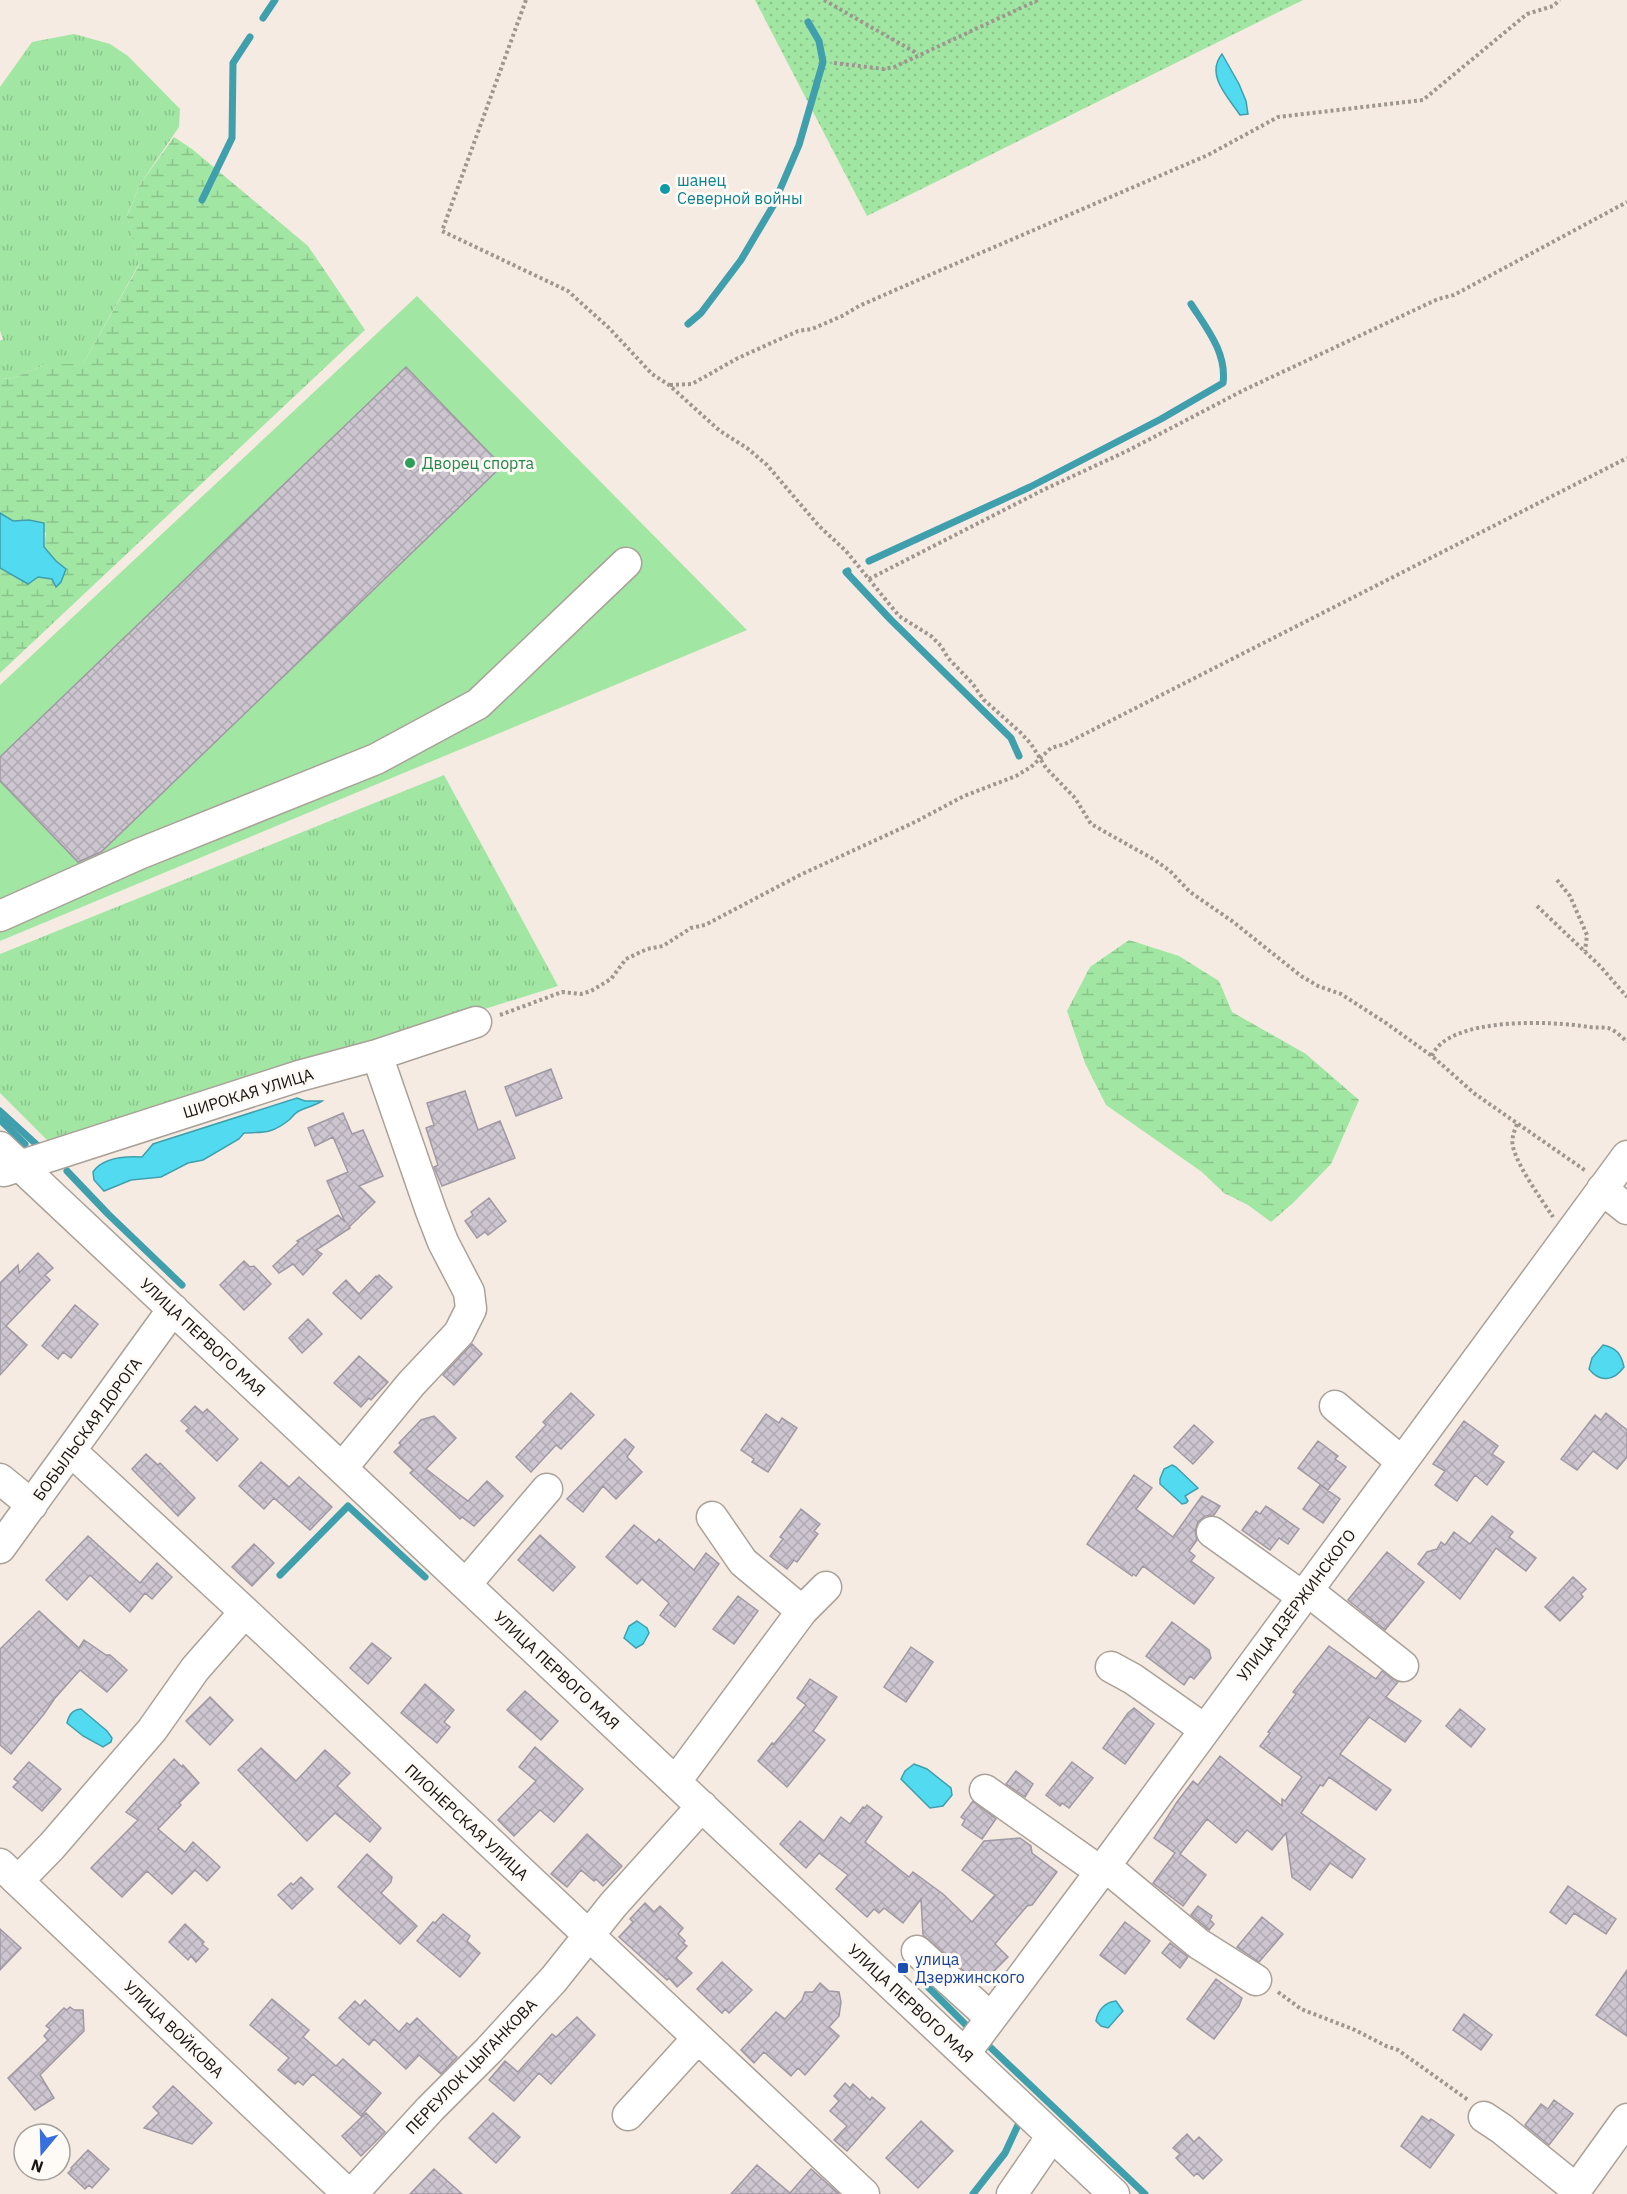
<svg xmlns="http://www.w3.org/2000/svg" width="1627" height="2194" font-family="'IBM Plex Sans',sans-serif">
<defs>
<pattern id="grass-tufts" width="24" height="20" patternUnits="userSpaceOnUse" patternTransform="scale(1.5)"><rect width="24" height="20" fill="#a1e6a3"/><path d="M3 7l-1-3M5 7V3M7 7l1-3M15 17l-1-3M17 17v-4M19 17l1-3" fill="none" stroke="#8ac48b"/></pattern>
<pattern id="wetland-marsh" width="20" height="14" patternUnits="userSpaceOnUse" patternTransform="scale(1.5)"><rect width="20" height="14" fill="#a1e6a3"/><path d="M1 5h8M5 5V1M11 12h8M15 12V8" fill="none" stroke="#8ac48b"/></pattern>
<pattern id="park-dots" width="8" height="8" patternUnits="userSpaceOnUse" patternTransform="scale(1.5)"><rect width="8" height="8" fill="#a1e6a3"/><path d="M2 2h.1M6 6h.1" fill="none" stroke="#8ac48b" stroke-width="1.8" stroke-linecap="round"/></pattern>
<pattern id="building-cross-hatch" width="8" height="8" patternUnits="userSpaceOnUse" patternTransform="scale(1.5)"><rect width="8" height="8" fill="#cdc6d1"/><path d="M0 0l8 8M0 8l8-8" fill="none" stroke="#afa9b2"/></pattern>
</defs>
<rect width="100%" height="100%" fill="#f5ebe2"/>
<path fill="url(#grass-tufts)" d="M74 34 110 44 128 56 180 109 179 127 139 186 127 216 139 264 83 364H47L13 378 0 379V341L3 339 0 331V87L32 42Z
M444 775 558 986 52 1145 0 1093V954Z"/>
<path fill="url(#wetland-marsh)" d="M174 137 192 149 308 246 365 330 0 673V568L28 583 38 577 52 579 56 561 44 547 46 533 29 520 13 521 0 513V379L13 378 47 364H83L139 265 127 217 139 186Z
M1129 940 1179 956 1219 981 1232 1012 1306 1054 1359 1100 1331 1164 1293 1203 1271 1222 1248 1205 1224 1193 1202 1172 1106 1105 1085 1063 1067 1011 1090 967Z"/>
<path fill="url(#park-dots)" d="M755 0H1303L867 216Z"/>
<path fill="#a1e6a3" d="M417 296 747 630 0 941V685Z"/>
<path fill="#52dbf0" stroke="#409fad" stroke-width="1.5" d="M1222 54 1239 84 1246 101 1248 114 1240 115C1228 97 1205 75 1222 54Z
M0 513 13 521 29 520 44 523V547L56 561 66 569 61 582 56 587 52 579 38 577 28 584 0 568Z
M297 1098 305 1101H322C314 1106 307 1107 299 1111 295 1113 292 1117 289 1120 272 1134 263 1132 244 1133L239 1139 203 1160 188 1163 161 1177 131 1180 104 1191 94 1180 93 1172C103 1157 125 1156 142 1157L153 1144Z
M1603 1345C1617 1348 1621 1354 1624 1367 1614 1381 1600 1383 1589 1369L1592 1358Z
M1172 1465 1176 1467 1198 1488 1185 1496 1188 1501 1186 1503 1182 1504 1160 1484V1479L1164 1469Z
M637 1621 647 1628 649 1633 643 1644 636 1648 624 1638 629 1626Z
M81 1709 107 1731 112 1738 111 1742 103 1747 83 1736 67 1723C69 1715 72 1710 81 1709Z
M914 1764 927 1769 951 1788 952 1795 943 1806 930 1808 901 1779 905 1771Z
M1116 2001 1123 2011 1108 2028 1101 2026 1096 2021C1098 2010 1105 2002 1116 2001Z"/>
<g fill="none" stroke-linecap="round" stroke-linejoin="round">
<path stroke="#409fad" stroke-width="7" d="M263 18 275 0
M202 200 232 138 233 63 250 37
M688 324 701 313 741 260 773 206 799 145 823 62 819 41 808 22
M869 561 1030 487 1161 419 1223 383C1227 353 1207 329 1191 304
M848 571 846 572 891 620 1011 738 1019 756
M0 1111 37 1145
M0 1120 25 1144
M67 1171 108 1214 182 1285
M280 1575 348 1506 425 1577
M924 1983 965 2024
M990 2047 1145 2194
M973 2194 1005 2153 1018 2125"/>
</g>
<path fill="url(#building-cross-hatch)" stroke="#a099a3" stroke-width="1.5" d="M406 367 502 466 101 852 78 862 0 781V757Z
M551 1069 562 1098 516 1116 505 1087Z
M465 1091 478 1130 500 1121 515 1158 442 1186 434 1167 438 1165 426 1128 434 1125 427 1103Z
M343 1113 352 1134 363 1130 383 1176 359 1186 375 1202 349 1227 350 1228 316 1250 322 1254 303 1275 293 1264 279 1273 273 1266 299 1242 297 1241 338 1215 345 1222 327 1181 348 1172 333 1137 315 1146 308 1128Z
M489 1198 506 1221 488 1235 485 1232 477 1238 465 1221 473 1215 471 1212Z
M38 1253 53 1268 45 1275 50 1280 6 1326 27 1345 0 1375V1283L18 1265 19 1273Z
M244 1261 250 1267 254 1266 271 1284 244 1310 220 1285Z
M379 1275 392 1287 361 1319 333 1293 346 1280 359 1294 376 1276 377 1277Z
M75 1305 98 1324 71 1358 63 1352 58 1359 42 1346Z
M308 1319 322 1334 302 1353 289 1338Z
M472 1344 482 1354 454 1385 443 1375Z
M359 1356 388 1382 371 1400 369 1398 361 1407 334 1383Z
M571 1393 594 1415 561 1449 556 1445 531 1472 516 1457 546 1425 543 1422Z
M195 1406 203 1413 207 1409 238 1439 217 1461 186 1431 189 1428 181 1421Z
M1606 1413 1627 1430V1457L1617 1469 1593 1451 1577 1470 1561 1459 1595 1415 1601 1420Z
M766 1414 779 1423 782 1418 797 1428 768 1472 752 1462 754 1459 741 1450Z
M434 1416 456 1438 426 1469 468 1501 487 1481 503 1496 474 1526 462 1517 460 1519 410 1473 413 1470 394 1452 401 1445 399 1443 421 1420Z
M1464 1421 1498 1446 1492 1454 1504 1462 1487 1485 1475 1475 1457 1501 1435 1485 1445 1471 1433 1464Z
M1194 1425 1213 1442 1193 1464 1174 1447Z
M625 1439 634 1447 627 1457 642 1472 616 1499 603 1486 583 1512 567 1499Z
M1318 1441 1338 1456 1335 1459 1346 1467 1328 1490 1298 1468Z
M146 1454 158 1465 160 1463 195 1498 178 1516 132 1469Z
M261 1462 289 1487 299 1477 332 1507 310 1530 274 1498 264 1509 239 1486Z
M1134 1475 1152 1488 1136 1509 1173 1537 1202 1496 1220 1506 1214 1515 1205 1516 1198 1522 1195 1531 1197 1540 1189 1551 1195 1556 1191 1561 1214 1578 1194 1604 1143 1566 1136 1576 1133 1574 1132 1576 1087 1544Z
M1320 1485 1340 1499 1323 1523 1303 1509Z
M1266 1506 1299 1529 1288 1544 1279 1538 1270 1550 1242 1530 1256 1511 1260 1514Z
M801 1509 820 1524 814 1531 818 1534 797 1562 794 1560 787 1569 770 1556 783 1539 780 1537Z
M1492 1516 1513 1532 1509 1537 1536 1558 1526 1571 1496 1548 1460 1599 1418 1564 1427 1552 1437 1549 1441 1542 1445 1545 1454 1532 1470 1544Z
M634 1525 656 1543 659 1539 694 1570 706 1553 719 1564 675 1627 660 1615 669 1603 642 1579 637 1584 606 1557Z
M540 1535 575 1567 553 1591 518 1560Z
M88 1536 140 1583 157 1563 172 1577 152 1599 145 1593 130 1612 90 1575 67 1600 46 1580Z
M254 1544 274 1563 252 1586 232 1567Z
M1387 1552 1424 1582 1385 1630 1348 1600Z
M1573 1577 1586 1589 1581 1594 1583 1597 1560 1621 1545 1607Z
M738 1596 758 1611 734 1644 713 1629Z
M39 1611 79 1648 84 1640 106 1655H110L127 1670 107 1692 80 1670 55 1698 44 1714 11 1754 0 1745V1649Z
M1172 1622 1209 1650 1211 1658 1194 1679 1190 1676 1184 1685 1146 1656Z
M372 1643 391 1658 368 1684 350 1668Z
M1329 1646 1376 1679 1382 1671 1398 1682 1386 1697 1421 1721 1405 1742 1369 1717 1340 1754 1391 1790 1376 1810 1329 1777 1323 1786 1320 1785 1301 1813 1365 1859 1352 1878 1330 1863 1310 1890 1292 1877 1286 1833 1272 1850 1247 1830 1236 1843 1207 1819 1180 1854 1206 1875 1183 1906 1153 1883 1175 1853 1154 1838 1177 1802 1193 1781 1198 1785 1220 1756 1282 1806V1799L1285 1801 1302 1777 1260 1746 1270 1733 1268 1732 1296 1694 1293 1692Z
M911 1647 933 1662 906 1702 884 1687Z
M810 1679 837 1697 813 1731 825 1740 787 1787 758 1761 772 1743 774 1744 806 1705 797 1698Z
M425 1684 454 1710 444 1722 450 1727 437 1743 401 1713Z
M525 1691 558 1721 541 1740 507 1710Z
M210 1697 233 1720 210 1745 186 1721Z
M1134 1708 1154 1724 1125 1764 1103 1748 1128 1713Z
M1460 1709 1485 1729 1471 1747 1446 1726Z
M535 1747 583 1789 554 1822 540 1810 514 1836 498 1820 536 1781 519 1767Z
M261 1748 296 1781 325 1750 350 1773 337 1786 381 1828 370 1842 335 1813 307 1841 238 1770Z
M174 1759 182 1767 183 1765 199 1783 179 1803 181 1805 158 1829 185 1852 193 1842 220 1867 207 1881 195 1870 172 1894 147 1871 122 1897 91 1868 138 1820 126 1812Z
M29 1762 61 1789 42 1811 13 1787 18 1782 14 1779Z
M1072 1762 1093 1778 1069 1808 1062 1803 1060 1806 1046 1795Z
M1016 1771 1033 1784 1025 1797 1006 1784Z
M973 1801 996 1819 982 1839 962 1825 965 1820 961 1817Z
M867 1805 882 1817 865 1842 909 1877 913 1872 943 1894 972 1922 995 1895 962 1870 984 1841 1020 1838 1031 1846 1032 1853 1057 1872 1032 1905 1027 1906 995 1944 1008 1957 980 1985 923 1935 921 1899 903 1923 884 1908 879 1913 874 1909 867 1917 836 1889 848 1875 819 1853 806 1868 780 1844 800 1821 824 1841 841 1817 850 1824 863 1807 865 1808Z
M587 1834 622 1866 603 1886 596 1879 594 1881 581 1870 567 1887 551 1874Z
M367 1854 392 1877 391 1882 381 1893 417 1926 400 1944 338 1887Z
M301 1877 313 1889 292 1909 278 1895 291 1883 293 1885Z
M1568 1886 1616 1919 1606 1934 1574 1913 1566 1924 1550 1912Z
M645 1903 654 1912 660 1906 683 1928 678 1934 685 1941 683 1943 687 1946 676 1958 692 1973 677 1987 669 1978 667 1980 619 1937 633 1922 630 1919Z
M1198 1906 1212 1916 1210 1920 1214 1924 1209 1930 1191 1915Z
M443 1914 470 1936 467 1941 480 1953 460 1977 417 1941 433 1922 435 1923Z
M1262 1917 1283 1934 1259 1962 1237 1947Z
M1125 1922 1150 1941 1125 1974 1100 1955Z
M185 1924 204 1942 202 1944 208 1949 196 1962 191 1956 188 1960 169 1942Z
M0 1929 21 1948 0 1970Z
M1170 1943 1188 1957 1180 1968 1162 1953Z
M722 1962 752 1990 729 2013 725 2009 722 2013 697 1989Z
M1627 1970V2036L1596 2015Z
M1216 1979 1242 1998 1239 2006 1214 2039 1187 2019Z
M820 1983 829 1991 839 1992 841 2002 839 2016 829 2027 839 2036 805 2075 798 2068 791 2076 764 2052 754 2063 741 2050 776 2012 785 2019 802 2000 805 1992H813Z
M272 1999 309 2030 303 2037 336 2066 343 2059 381 2093 361 2116 313 2074 303 2085 298 2081 295 2084 278 2070 289 2058 250 2025Z
M365 2000 399 2032 407 2023 410 2025 417 2018 457 2057 441 2074 419 2055 406 2069 374 2039 369 2045 339 2018 355 2001 360 2006Z
M70 2007 74 2010H83L84 2031 40 2075 54 2098 35 2110 8 2078 48 2040 44 2036 50 2029 46 2026 64 2008 67 2010Z
M1464 2014 1492 2035 1481 2050 1453 2030Z
M577 2017 595 2035 551 2084 539 2073 514 2101 489 2080 505 2061 518 2072 552 2034 556 2037Z
M845 2083 850 2088 853 2084 870 2100 872 2097 885 2108 847 2151 834 2140 847 2126 830 2111 839 2101 834 2096Z
M173 2086 212 2123 192 2144 144 2128 159 2113 153 2107Z
M1554 2100 1573 2114 1549 2145 1525 2125 1541 2104 1548 2109Z
M366 2113 385 2132 361 2156 342 2136Z
M493 2113 520 2137 496 2163 469 2138Z
M1422 2116 1429 2121 1431 2119 1454 2135 1430 2168 1401 2146Z
M921 2121 953 2151 918 2188 886 2158Z
M1187 2134 1194 2142 1199 2137 1222 2160 1203 2179 1197 2173 1194 2176 1176 2158 1180 2154 1173 2148Z
M88 2150 109 2169 92 2188 89 2185 85 2189 68 2173 72 2169 71 2168Z
M757 2165 790 2193 811 2169 839 2194H731Z
M434 2169 462 2194H410Z"/>
<g fill="none" stroke-linecap="round" stroke-linejoin="round">
<g stroke="#aaa198" stroke-width="33">
<path id="minor" d="M0 916 139 854 376 759 478 704 626 563
M0 1147 1114 2194
M4 1171 299 1076 377 1055 476 1022
M1602 1189 1627 1209
M1335 1406 1402 1462
M71 1451 245 1612 864 2194
M342 1468 411 1384 459 1333 471 1309 469 1292 443 1242 431 1211 377 1055
M0 1479 32 1505
M712 1517 743 1562 802 1611
M1212 1532 1303 1597
M0 1548 173 1309
M466 1584 547 1489
M1308 1591 1403 1666
M1111 1667 1133 1679 1204 1729
M676 1781 802 1611 826 1587
M985 1790 1101 1872
M0 1864 348 2194
M1105 1866 1199 1944 1256 1980
M18 1881 52 1846 152 1730 195 1669 245 1612
M917 1951 991 2018
M965 2053 1105 1866 1627 1156
M628 2115 697 2039
M1484 2117 1502 2129 1576 2189
M352 2194 430 2109 489 2050 554 1979 613 1905 702 1806
M1012 2194 1052 2136
M1573 2194 1627 2119"/>
</g>
<path stroke="#9e9790" stroke-width="4" stroke-dasharray="3 3" stroke-linecap="butt" d="M526 0 442 231 568 291 609 328 652 374 669 385 720 431 747 448 767 465 819 526 846 551 899 616 931 636 941 646 948 658 972 683 984 700 1020 732 1031 744 1046 768 1075 798 1091 824 1155 860 1170 871 1190 892 1232 921 1301 976 1318 986 1341 994 1386 1023 1432 1056 1475 1094 1586 1171
M824 0 918 54
M834 63 884 69 894 67 1038 0
M670 385 692 384 738 358 798 331 812 329 842 316 859 306 941 270 1208 155 1278 117 1423 100 1527 14 1553 6 1560 0
M869 579 1045 489 1127 451 1244 390 1438 299 1454 295 1627 202
M1557 880 1570 896 1587 935 1585 951
M1537 906 1600 966 1627 997
M500 1015 562 992 581 994 591 991 611 979 626 959 647 949 663 946 691 928 705 925 800 875 915 822 964 796 1016 776 1031 767 1051 748 1065 744 1627 458
M1432 1056C1448 1016 1554 1021 1589 1027 1596 1028 1602 1027 1608 1028 1615 1030 1622 1037 1627 1042
M1517 1124C1514 1132 1511 1139 1513 1147 1519 1169 1540 1197 1553 1217
M1278 1992 1301 2009 1355 2030 1386 2046 1398 2050 1468 2100"/>
<use href="#minor" stroke="#fff" stroke-width="30"/>
</g>
<circle fill="#0f9aa8" stroke="#fefaf6" stroke-width="2" cx="665" cy="189" r="6"/>
<circle fill="#2e9e5b" stroke="#fefaf6" stroke-width="2" cx="410" cy="463" r="6"/>
<rect fill="#1a4fb4" stroke="#fefaf6" stroke-width="2" x="897" y="1962" width="12" height="12" rx="3"/>
<g text-anchor="middle" dominant-baseline="central" stroke-width="6" stroke-linejoin="round" paint-order="stroke">
<g font-size="16" fill="#0d838f" stroke="#fefaf6" text-anchor="start">
<text x="677" y="180">шанец<tspan x="677" dy="18">Северной войны</tspan></text>
</g>
<g font-size="16" fill="#27864d" stroke="#fefaf6" text-anchor="start">
<text x="422" y="463">Дворец спорта</text>
</g>
<g font-size="16" fill="#171411" stroke="#fefaf6">
<text transform="translate(248 1093) rotate(-17)">ШИРОКАЯ УЛИЦА</text>
<text transform="translate(203 1337) rotate(43)">УЛИЦА ПЕРВОГО МАЯ</text>
<text transform="translate(87 1429) rotate(-54)">БОБЫЛЬСКАЯ ДОРОГА</text>
<text transform="translate(1296 1605) rotate(-53)">УЛИЦА ДЗЕРЖИНСКОГО</text>
<text transform="translate(557 1670) rotate(43)">УЛИЦА ПЕРВОГО МАЯ</text>
<text transform="translate(467 1822) rotate(43)">ПИОНЕРСКАЯ УЛИЦА</text>
<text transform="translate(911 2003) rotate(43)">УЛИЦА ПЕРВОГО МАЯ</text>
<text transform="translate(174 2029) rotate(44)">УЛИЦА ВОЙКОВА</text>
<text transform="translate(471 2066) rotate(-46)">ПЕРЕУЛОК ЦЫГАНКОВА</text>
</g>
<g font-size="16" fill="#164399" stroke="#fefaf6" text-anchor="start">
<text x="915" y="1959">улица<tspan x="915" dy="18">Дзержинского</tspan></text>
</g>
</g>
<g transform="translate(42 2152) rotate(199)"><circle r="28" fill="#fefaf6" stroke="#a29e9a" stroke-width="1.5"/>
<path d="M0-4.5L10 22L0 15L-10 22Z" fill="#376fde"/>
<text y="-9" font-size="16" font-weight="bold" text-anchor="middle" fill="#171411">N</text>
</g>
</svg>
